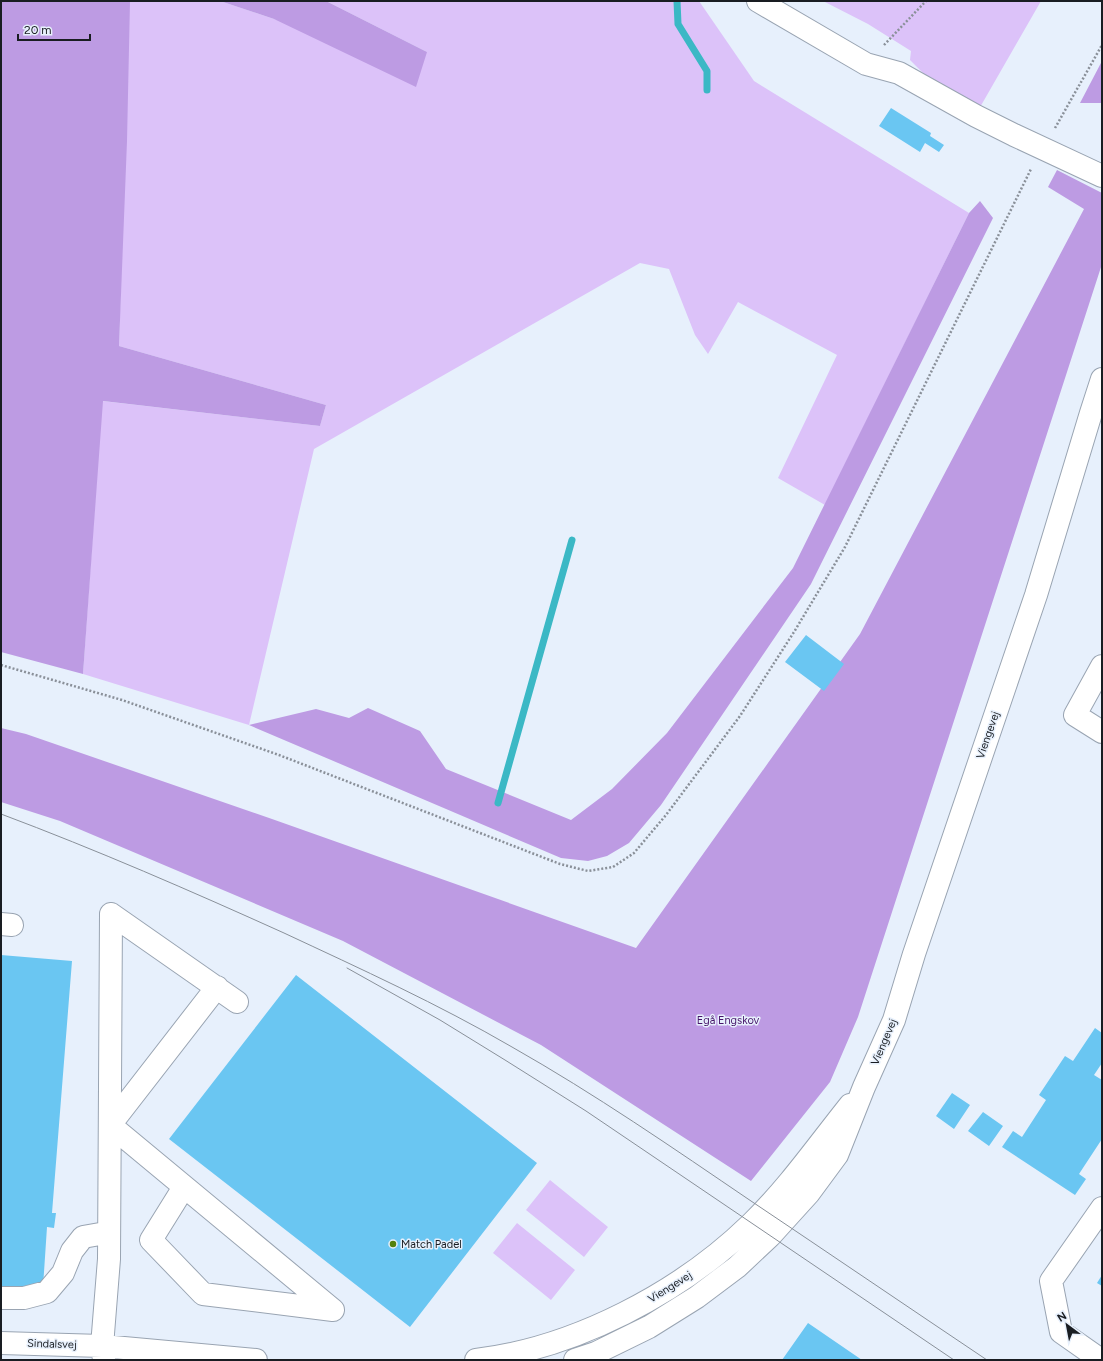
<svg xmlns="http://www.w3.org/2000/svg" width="1103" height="1361" font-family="Figtree,sans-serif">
<rect width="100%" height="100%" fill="#e7f0fc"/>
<path fill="#dcc2f9" d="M129 1H220L274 19 427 52 326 1H699L754 81 969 213 825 505 778 478 837 355 738 302 708 354 695 335 669 269 640 263 314 449 249 725 83 674 102 401 320 426 326 405 119 346Z
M823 1H1041L979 109 928 78 910 60 911 51 868 24Z
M550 1180 608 1227 584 1257 526 1210Z
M517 1223 575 1270 551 1300 493 1253Z"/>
<path fill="#bd9be3" d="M3 1H130L127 141 119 346 326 405 320 426 103 401 83 674 1 652V3Z
M220 1H326L427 52 416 87 274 19Z
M1102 61V103H1080Z
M1057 170 1102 193V264L858 1017 830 1082 751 1181 541 1045 343 941 60 821 1 802V728L26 734 272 819 636 948 860 634 1084 209 1048 187Z
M980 201 993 218 811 584 661 805 629 843 607 856 588 861 561 858 249 725 316 709 349 718 368 708 420 731 446 769 571 820 612 789 667 733 793 568 969 213Z"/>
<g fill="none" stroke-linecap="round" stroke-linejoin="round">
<path stroke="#3bb8c5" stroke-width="7" d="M677 1 678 24 707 71V90
M498 803 572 540"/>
</g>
<path fill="#6ac6f2" d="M891 108 931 133 930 136 944 145 939 152 925 143 920 152 879 126Z
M806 635 844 664 824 691 785 662Z
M1 955 72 961 52 1213H56L54 1228 47 1227 43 1287 26 1285 25 1293 1 1291Z
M296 975 537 1163 410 1327 169 1139Z
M1095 1028 1102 1033V1063L1094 1075 1102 1080V1139L1079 1174 1086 1179 1075 1195 1002 1147 1013 1131 1022 1137 1046 1100 1039 1095 1065 1056 1073 1061Z
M952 1093 970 1105 954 1129 936 1116Z
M983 1112 1003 1126 989 1146 968 1131Z
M1102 1275V1286L1097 1283Z
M808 1323 862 1360H782Z"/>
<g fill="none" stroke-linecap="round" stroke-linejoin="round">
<g stroke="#99a4b2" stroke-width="24">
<path id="minor" d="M758 1 866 64 899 73 976 116 1014 135 1102 176
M1102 666 1075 715 1102 732
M111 914 237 1002
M1 924 12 925
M184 1187 151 1240 203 1294 333 1310 110 1125 217 987
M1 1298H24L47 1292 63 1273 72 1251 83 1237 100 1234H109
M1 1343 102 1346 256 1360
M104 1360 102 1346 109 1259 111 914
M476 1360C575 1348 680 1293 751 1224 788 1188 818 1145 850 1105
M575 1360 596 1353 649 1327 697 1297 737 1267 770 1236 809 1193 837 1155 864 1087 894 1020 914 954 1036 595 1091 413 1102 379
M1101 1360 1061 1332 1051 1281 1102 1208"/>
</g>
<path stroke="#8a9099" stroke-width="2.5" stroke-dasharray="2 2" stroke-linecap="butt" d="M884 45 926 1
M1055 128 1102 45
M1 665 122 700 279 755 560 864 588 871 613 867 634 853 666 815 740 716 794 632 845 547 1031 169"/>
<use href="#minor" stroke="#fff" stroke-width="22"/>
<path stroke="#899099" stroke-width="1" d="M1 814C97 850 191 891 284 933 361 969 438 1004 512 1047 595 1094 673 1148 751 1201 830 1254 908 1307 987 1360
M347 968 440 1020 505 1060 586 1111 954 1360"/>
</g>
<circle fill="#54810b" stroke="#e7f0fc" stroke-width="1.5" cx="393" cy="1244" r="4"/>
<g text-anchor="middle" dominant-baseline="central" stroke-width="3" stroke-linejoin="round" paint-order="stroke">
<g font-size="11" fill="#191d22" stroke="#e7f0fc">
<text transform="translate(988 735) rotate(-71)">Viengevej</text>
<text transform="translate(884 1042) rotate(-67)">Viengevej</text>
<text transform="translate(670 1287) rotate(-32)">Viengevej</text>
<text transform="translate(52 1344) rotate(2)">Sindalsvej</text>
</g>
<g font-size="11" fill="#46156a" stroke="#e7f0fc">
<text x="728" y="1020">Egå Engskov</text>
</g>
<g font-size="11" fill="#191d22" stroke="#e7f0fc" text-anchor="start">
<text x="401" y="1244">Match Padel</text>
</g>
</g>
<rect width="1103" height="1361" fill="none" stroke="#191d22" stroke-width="4"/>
<g transform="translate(1067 1325) rotate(328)" stroke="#e7f0fc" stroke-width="3" paint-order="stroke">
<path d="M0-3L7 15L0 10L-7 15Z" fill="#191d22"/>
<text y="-6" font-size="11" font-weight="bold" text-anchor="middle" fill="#191d22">N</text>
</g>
<path d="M18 34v6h72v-6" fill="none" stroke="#191d22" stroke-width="2"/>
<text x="24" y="34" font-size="12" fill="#191d22" stroke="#e7f0fc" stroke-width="3" paint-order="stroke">20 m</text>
</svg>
